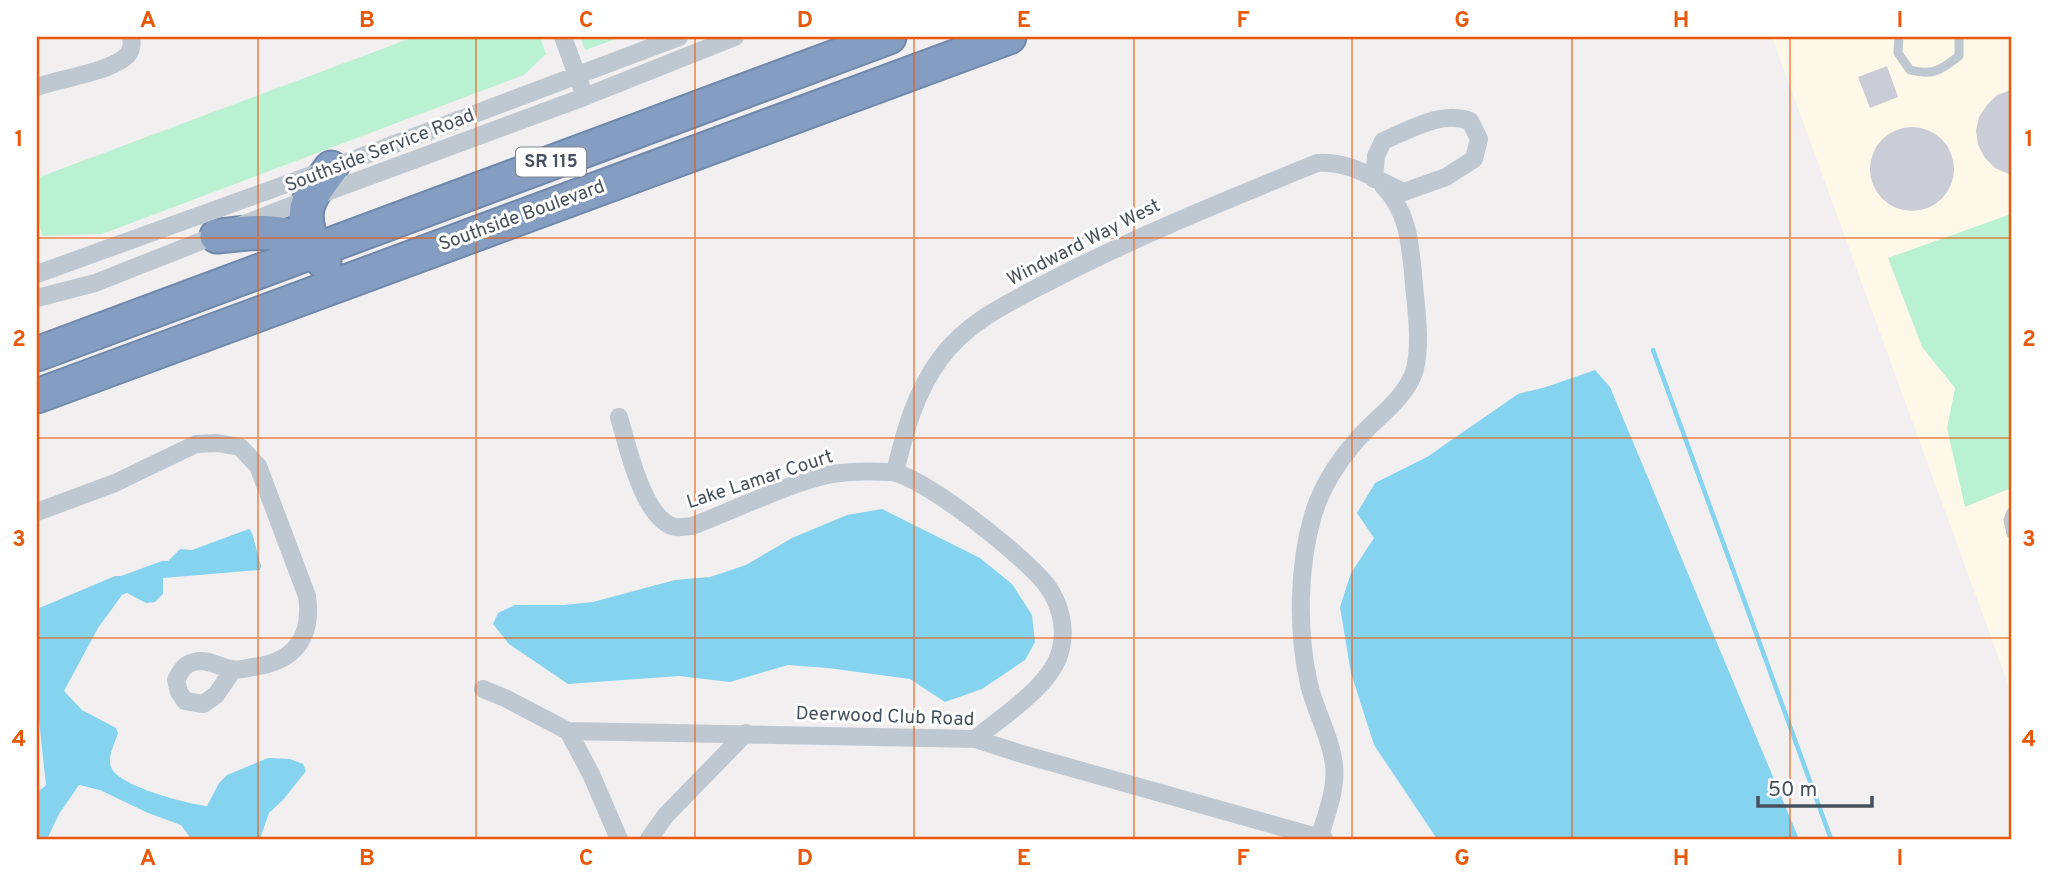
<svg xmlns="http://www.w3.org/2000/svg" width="2048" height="876" font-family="Overpass,sans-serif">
<rect width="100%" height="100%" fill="#f1efef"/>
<path fill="#fdf8e7" d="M1772 37H2011V692Z"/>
<path fill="#bbf1d3" d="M414 37H540L546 54 524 75 102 234 43 236 37 219V178Z
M580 37H622L585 50Z
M2011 214V488L1965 507 1947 428 1955 388 1922 347 1888 258Z"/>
<path fill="#86d3f0" d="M1595 370 1610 387 1799 839H1437L1374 745 1351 673 1340 607 1351 573 1374 538 1357 513 1375 483 1427 457 1518 394 1546 387Z
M882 509 980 558 1012 584 1032 615 1035 642 1025 660 982 689 945 702 910 679 828 668 788 665 730 682 679 676 568 684 509 644 493 624 498 613 515 605H564L593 602 675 580 710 577 746 565 792 538 847 515Z
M249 529 252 533 261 566 260 570 163 578V594L155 602 146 603 127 593 122 595 98 628 64 691 82 710 116 728 118 733C115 743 106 759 112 769 122 787 188 804 207 806L219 783 227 775 268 758 290 759 303 764 306 771 283 800 269 813 260 839H191L181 825 148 813 100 790 79 785 59 814 47 839H37V793L46 785 37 702V609L115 576H121L162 561H168L180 549 192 550Z"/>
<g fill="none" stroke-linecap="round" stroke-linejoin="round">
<path stroke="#86d3f0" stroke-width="4.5" d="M1653 350 1831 839"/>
</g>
<path fill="#cacdd5" d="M1887 66 1898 97 1870 108 1858 77Z
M2011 90V175L1995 168 1985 158 1978 145 1976 131 1979 117 1987 105 1997 95Z
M1870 169a42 42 0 1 1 84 0a42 42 0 1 1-84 0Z"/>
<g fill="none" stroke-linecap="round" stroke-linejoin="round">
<g stroke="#6f88ab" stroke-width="37">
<path id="highway" d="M217 236C263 232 289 224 324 262
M314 250C299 208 306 202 331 168
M37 354 889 37
M37 396 1009 37"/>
</g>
<path stroke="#bfc8d1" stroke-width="9" d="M1899 37 1898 53 1910 70C1933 76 1941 70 1959 56V37
M2011 512 2008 520 2011 534"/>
<path stroke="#bfc8d1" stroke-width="18" d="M563 37 581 86
M37 87C57 79 117 71 129 53 132 48 132 42 131 37
M37 274 331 168 679 37
M37 298 95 283 308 199 584 97 735 37
M619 417C627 444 643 520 675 527 680 528 687 526 692 526 735 510 788 483 832 474 851 471 872 471 890 472 922 474 1029 560 1048 587 1060 604 1066 628 1061 648 1054 685 1002 716 975 739
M895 472C905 431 915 393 940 359 968 320 1016 299 1058 277 1142 234 1229 199 1317 163 1352 161 1373 179 1404 192L1446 177 1474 159 1479 139 1470 121C1441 110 1410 130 1383 141L1376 156 1374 179
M37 512 115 483 196 444 217 443 240 447 258 466 307 596C313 638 294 662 253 667 246 668 238 671 231 669 219 667 207 658 194 662 184 664 181 671 176 680L179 692 185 701 203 704 216 695 233 670
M483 689 505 698 568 731 975 739 1022 754 1324 839
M568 731 591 774 619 839
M1320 837C1326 814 1337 789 1334 765 1331 737 1315 711 1309 684 1297 631 1298 567 1313 515 1323 482 1342 455 1366 430 1384 412 1408 394 1415 369 1422 339 1415 303 1413 273 1410 241 1407 210 1383 186
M649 839 666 815 746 733"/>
<use href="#highway" stroke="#849dc0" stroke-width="33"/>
</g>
<path fill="none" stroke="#e8590c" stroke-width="2" stroke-opacity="0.55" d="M258 37V839M476 37V839M695 37V839M914 37V839M1134 37V839M1352 37V839M1572 37V839M1790 37V839M37 238H2011M37 438H2011M37 638H2011"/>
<g text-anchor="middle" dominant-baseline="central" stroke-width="6" stroke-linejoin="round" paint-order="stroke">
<rect fill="#fff" stroke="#7e858e" stroke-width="2" x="516" y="147.5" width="70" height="29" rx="5"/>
<g font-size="18" font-weight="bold" fill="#46515d">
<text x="551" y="162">SR 115</text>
</g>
<g font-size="19" fill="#46515d" stroke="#fff">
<text transform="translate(380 151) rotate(-21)">Southside Service Road</text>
<text transform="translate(522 216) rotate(-20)">Southside Boulevard</text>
<text transform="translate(1084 243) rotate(-27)">Windward Way West</text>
<text transform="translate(760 480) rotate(-18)">Lake Lamar Court</text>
<text transform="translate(885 717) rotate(2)">Deerwood Club Road</text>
</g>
</g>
<rect width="2048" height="876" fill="none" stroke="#ffffff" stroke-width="77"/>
<path d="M1758 796v10h114v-10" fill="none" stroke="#46515d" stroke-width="3.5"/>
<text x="1768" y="796" font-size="21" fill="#46515d" stroke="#ffffff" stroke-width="5" paint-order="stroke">50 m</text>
<rect x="38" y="38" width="1972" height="800" fill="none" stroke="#e8590c" stroke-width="2.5"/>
<g font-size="23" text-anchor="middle" font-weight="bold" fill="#e8590c">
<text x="148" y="27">A</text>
<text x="367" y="27">B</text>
<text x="586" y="27">C</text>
<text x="805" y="27">D</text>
<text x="1024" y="27">E</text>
<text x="1243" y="27">F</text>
<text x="1462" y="27">G</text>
<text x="1681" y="27">H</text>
<text x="1900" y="27">I</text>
<text x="19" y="146">1</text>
<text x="2029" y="146">1</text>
<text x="19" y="346">2</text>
<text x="2029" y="346">2</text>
<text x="19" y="546">3</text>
<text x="2029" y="546">3</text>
<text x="19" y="746">4</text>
<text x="2029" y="746">4</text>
<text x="148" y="865">A</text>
<text x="367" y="865">B</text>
<text x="586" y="865">C</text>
<text x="805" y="865">D</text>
<text x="1024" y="865">E</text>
<text x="1243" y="865">F</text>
<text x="1462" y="865">G</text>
<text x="1681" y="865">H</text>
<text x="1900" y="865">I</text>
</g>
</svg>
